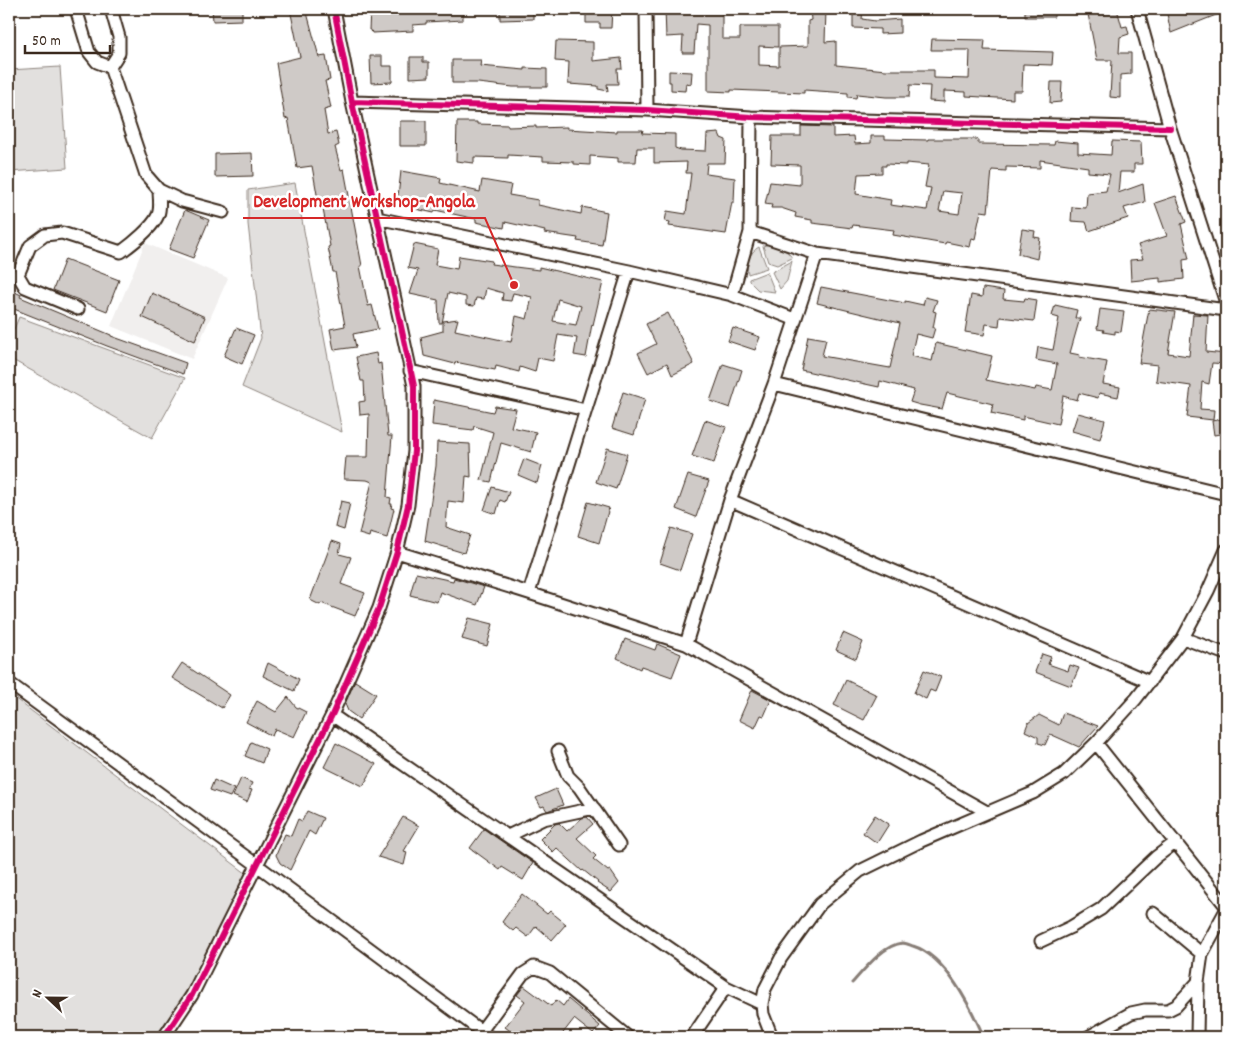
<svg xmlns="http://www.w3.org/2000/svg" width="1235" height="1046" font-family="Dekko,sans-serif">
<rect width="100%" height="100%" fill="#fff"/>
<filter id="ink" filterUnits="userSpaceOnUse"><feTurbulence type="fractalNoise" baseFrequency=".02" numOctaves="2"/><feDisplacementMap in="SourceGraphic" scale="10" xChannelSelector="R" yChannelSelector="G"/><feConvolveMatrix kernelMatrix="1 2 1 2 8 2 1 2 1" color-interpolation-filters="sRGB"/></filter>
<g filter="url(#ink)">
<path fill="#f1efee" d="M145 243 228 278 192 359 111 326Z"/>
<path fill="#e2e0de" stroke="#8e857e" d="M60 67 67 168 9 172V70Z
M295 183 342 432 242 387 261 338 248 224V190Z
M769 244C778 247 787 249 792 258L777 265 768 262 763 246Z
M759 247 767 268 748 274C746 265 749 252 759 247Z
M792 261 787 281 780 289 772 272Z
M767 272 775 292 758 290 749 281V279Z
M19 317 185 378 152 438 9 358V327L14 329Z
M9 694 251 877 164 1037H9Z"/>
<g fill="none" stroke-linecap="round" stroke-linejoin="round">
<path stroke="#887e77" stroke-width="3" d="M852 983C864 970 883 945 902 943 905 943 910 945 913 946 946 956 971 1008 984 1037"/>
</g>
<path fill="#cfcac7" stroke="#3b2a1e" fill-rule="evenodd" d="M212 9H242V20L213 21Z
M290 9H306L319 57 326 56 330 80 325 81 331 108 324 110 328 134 336 132 339 145 335 147 341 170 344 169 362 266H360L368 306 372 305 378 329 353 334 356 347 334 350 330 329 345 326 335 272H333L328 247 330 246 321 199 318 200 312 166 297 168 288 118 285 119 276 63 300 57Z
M370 9H463V20L426 22V24L413 25V31L372 33 371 30H369Z
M500 9H533V19L500 20Z
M586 9H612L611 28H600V23H586Z
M665 9H722V39H740V27H778V47L759 46V65L779 66V47L808 46V21L811 20 810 9H826L825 42 836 41V65L886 70H934V78L969 79 970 50H931L932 39 985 40 984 50 1053 52 1052 65 1023 64 1022 91H1013V99L966 96V92L944 91V102L929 101 930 86 910 85 909 97H886L857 94 856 98 848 97V93L804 90V93L731 90V92L708 91V25L696 24 694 53H682L683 36 666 37Z
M853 9H863L862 19 875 21 900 19V33L880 34V29L853 28Z
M1025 9H1054V17H1025Z
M1087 9H1117L1122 27 1127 26 1129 34 1120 37 1119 53H1131V74L1120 75V98L1110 97 1112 60H1097Z
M1166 9H1226V11L1171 33Z
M556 41 593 42V61L621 58 622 69H617L618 84H607L608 91 598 89V86L568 84 569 62 555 61Z
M370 56H382V66H392V82L371 83Z
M410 57H423V62H429V77L410 78Z
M452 60H481L480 66 525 70V68L547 69V87H513L478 83H452Z
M669 71 692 72 691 84 686 83 685 91 671 90V82H669Z
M1051 82H1062L1061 102 1050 103Z
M400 121H426V146H400Z
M457 122H477V124L508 125V127L536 126V128L567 127V129L617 132V130H643L642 133 675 134V148L681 150 706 151 707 134 719 133 721 138 726 140 725 163H707L706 174 735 178 734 202H732L726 234 669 226 670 222 665 221 667 211 686 214 691 173H686L687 162 654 163V148H637L636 162H618V158L590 156V165L574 164V162L543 161V157L508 155V158L474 157V163L456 161Z
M801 126 833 127V137L854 136 855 144 871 143V136H885V139L928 140V139H978V144L1054 145 1055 141 1078 143V153L1111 155 1112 141 1141 142 1142 164H1134V172H1120L1118 193 1143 184 1145 202 1124 208 1128 218 1089 231 1086 222 1071 221 1072 207 1086 208 1087 193 1106 191 1110 174 1088 172V167L1040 160V168L1006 167V171L992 170 988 212 981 211 975 239 972 238 970 247 946 242 945 244 893 235 894 230 853 225 852 228 812 223V220L795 217 796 213 781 208H771L772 205 765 204 770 182 800 185V165L771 164 772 136H801ZM906 163 929 165 925 187 931 188 927 210 890 205 891 200 856 194 858 174 882 173V166H886V164L906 165ZM943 191 962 193 959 214 939 211Z
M252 153 253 176 215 177V154Z
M401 171 441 178 440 183 480 192 482 180 511 185 509 195 538 200V205L581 214 582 207 607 212 602 245 577 241 578 238 544 233 545 231 505 222 504 228 476 222V219L435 210 434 213 397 205Z
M1176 196 1186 222 1181 224 1189 259 1183 260 1184 279 1160 282V278L1131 281 1130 260 1143 259 1138 245 1167 236 1155 203Z
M185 210 209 220 193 258 169 249Z
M1022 229 1035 231 1034 237 1040 238 1037 259 1018 254Z
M414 244 438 249 435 265 457 269 459 256 492 261 491 264 539 270V267L603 282 593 325 592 324 586 357 574 355 577 338 558 335 553 361 538 358 535 372 520 367 519 372 496 366 495 370 455 362V364L424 356 421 337 443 331V321L458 319 455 330 511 342 516 316 527 319 532 297 513 293 511 301 502 300 503 293 486 288 484 299 476 298 474 306 466 305V297L448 293 442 323H439L438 300 410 294 418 270 408 268ZM558 299 581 306 576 325 553 321Z
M65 259 119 280 107 311 53 290Z
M821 287 905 303V301L923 305 925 297 937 300 933 311 936 312 933 328H935L932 338 916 334 911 356 932 361 936 343 992 356 986 380 1035 390 1036 387 1052 390 1057 364 1036 360 1038 347 1053 350 1059 318 1052 316 1055 305 1077 310 1075 318H1080L1070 353 1080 355 1079 357 1107 362 1103 384 1120 387 1118 397 1099 393 1098 398 1079 393 1077 400 1063 396 1058 424 1023 416V420L991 413 993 404 947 393 942 409 920 405 910 402 914 390 880 381 879 387 801 370 808 336 826 339 822 356 890 368 900 323 817 303Z
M983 288 1004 291 1003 299 1024 301 1025 298 1037 300 1034 321 1000 317 999 326 986 324 984 335 965 332 971 295 982 297Z
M9 289 21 295 20 297 111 335V336L186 363 183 374 107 346 9 307Z
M152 293 205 317 195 341 142 317Z
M1100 309 1124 312 1121 332 1115 331V334L1103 332 1104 330 1097 329Z
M1149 309 1175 312 1168 353 1189 356 1193 314 1208 315 1206 352 1226 354V364L1212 363 1209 384 1202 382 1200 409 1214 410 1213 420 1187 417 1191 386 1156 381 1158 365 1139 363Z
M668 313 694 364 672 375 667 363 648 373 638 353 656 344 646 324Z
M236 328 254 335 242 364 224 356Z
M733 328 760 337 755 350 728 341Z
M376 353 378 364 381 363 388 436H392L387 497 391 498 390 504H392L391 508 394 509 387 538 370 533 369 537 359 534 372 482 367 480 344 479 346 457H368L369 414 360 415 359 402 365 401 364 381H361L356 357Z
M723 364 742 370 730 408 710 401Z
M623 392 645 399 634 435 612 428Z
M434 400 493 412 495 406 516 409 511 427 536 432 531 452 501 443 491 482 481 480 493 432 474 426 473 430 432 425Z
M1078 413 1105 420 1100 439 1072 431Z
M1226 418V433L1214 435 1212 421Z
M705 420 726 427 714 463 692 456Z
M437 442 470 444 471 477 466 476 464 503 448 501 446 527 470 535 464 553 425 541 436 466Z
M607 448 627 454 616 489 596 482Z
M524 459 542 466 537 483 518 475Z
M688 475 709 481 696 517 676 509Z
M492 487 509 492 505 502 500 500 496 514 484 510Z
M341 501 350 503 344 530 335 527Z
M588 502 609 508 599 543 578 536Z
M671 528 692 534 680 570 660 563Z
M332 541 341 544 339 554 351 557 341 584 365 593 355 616 321 603 320 605 310 600Z
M416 573 453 581 454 578 484 587 477 605 440 592 437 602 410 595Z
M469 618 493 624 487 646 462 639Z
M843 633 863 642 856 659 836 650Z
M625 639 655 650 657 644 681 654 672 677 641 666 640 669 617 658Z
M1042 654 1051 657 1048 664 1068 671 1070 665 1079 668 1071 686 1035 672Z
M182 663 230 695 222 708 172 678Z
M268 663 299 679 294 691 263 676Z
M924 670 941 677 935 692 930 690 926 699 914 693Z
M846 680 877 695 864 720 834 705Z
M355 681 376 694 359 719 348 711 345 704Z
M752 690 771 700 764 716 761 715 755 728 739 720Z
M288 697 296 707 306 712 294 737 275 729 272 736 246 722 257 701 276 712Z
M1063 713 1098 726 1079 747 1050 734 1045 745 1038 743V737L1025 731 1028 723 1039 715 1059 725Z
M251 742 267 749 262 763 245 756Z
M336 743 376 764 363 786 324 767Z
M241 778 252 783 249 789 252 790 247 802 233 796Z
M214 780 234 789 230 797 210 790Z
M556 789 563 805 547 811 544 806 541 807 536 798Z
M307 811 323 818 315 835 309 831 290 870 280 863 276 855 285 834 291 836 298 819 302 821Z
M875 815 889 824 877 843 863 833Z
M403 817 419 826 404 851 407 852 404 865 378 857Z
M587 817 593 824 577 838 596 856 593 859 608 871 610 870 619 883 611 892 597 883 598 882 583 870 582 871 557 848 553 852 540 839 555 824 559 823 567 831 582 818Z
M484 829 533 863 523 880 502 867 500 870 470 848Z
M522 894 547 914 550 911 566 924 552 940 536 926 528 937 516 928 513 931 502 922Z
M524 986 551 1006 556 1000 563 1006 568 999 600 1026 593 1034 574 1019 560 1037H518L505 1027 525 1001 517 995Z"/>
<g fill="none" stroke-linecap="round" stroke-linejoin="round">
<g stroke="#3b2a1e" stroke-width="15">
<path id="minor" d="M76 9 89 52 97 62 110 67 119 53V37L111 9
M646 9 647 110
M1137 9 1170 128 1226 303
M110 67 146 175 159 190 182 201 223 212
M352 102 647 110 751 117 1170 128
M377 218 629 271 732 295 794 319
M750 232 817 254 1226 310
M732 295 750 232 751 117
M78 309 25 287 18 275 30 246 45 235 62 233 121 252C132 244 153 227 158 215 161 208 159 197 159 190
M410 371 586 410
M774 384 1226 494
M730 500 1150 682
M397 552 529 593 686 644 987 812
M529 593 629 271
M1183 638 1226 654
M686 644 730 500 774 384 817 254
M9 683 257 865 489 1037
M332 715 726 987 762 1004
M1096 743 1226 906
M558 751 568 776 579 787 619 845
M508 836 543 819 594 808
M1153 913 1202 954
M1041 941 1071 927 1101 909 1156 857 1176 842
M481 1031 523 974 534 967 550 973 628 1037
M164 1037 192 995 332 715 379 608 397 552 408 505 414 451V386L352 102 334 9
M692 1037 726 987
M772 1037 763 1014 762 1004 765 989 781 958 820 904 860 871 921 841 1033 793 1064 774 1096 743 1136 699 1183 638 1208 591 1226 550
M1088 1037 1131 1013 1145 1010H1168L1176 1006 1198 982
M1197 1037 1198 982 1202 954 1226 910"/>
</g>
<use href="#minor" stroke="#fff" stroke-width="11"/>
<g stroke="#fff" stroke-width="9">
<path id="cycleway" d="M352 102 647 110 751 117 1170 128
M164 1037 192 995 332 715 379 608 397 552 408 505 414 451V386L352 102 334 9"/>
</g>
<use href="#cycleway" stroke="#d6006c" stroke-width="6"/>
</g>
</g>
<path fill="none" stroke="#d62828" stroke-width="2" d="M514 285L485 218H243"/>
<circle fill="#d62828" stroke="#fff" stroke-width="2" cx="514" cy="285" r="5"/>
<g font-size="19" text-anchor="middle" font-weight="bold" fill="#d62828" stroke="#fff" stroke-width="5" stroke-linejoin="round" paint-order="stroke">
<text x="364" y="207">Development Workshop-Angola</text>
</g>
<rect width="1235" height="1046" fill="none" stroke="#fff" stroke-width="30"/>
<rect x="15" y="15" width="1205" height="1016" fill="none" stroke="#3b2a1e" stroke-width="2" filter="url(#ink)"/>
<g transform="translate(48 998) rotate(292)" stroke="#ffffff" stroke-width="4" paint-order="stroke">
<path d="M0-4L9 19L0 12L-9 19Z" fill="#3b2a1e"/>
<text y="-8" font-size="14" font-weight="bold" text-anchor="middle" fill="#3b2a1e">N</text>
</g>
<path d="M25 45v8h85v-8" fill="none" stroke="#3b2a1e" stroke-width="2.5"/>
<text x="32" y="45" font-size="15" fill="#3b2a1e" stroke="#ffffff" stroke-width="4" paint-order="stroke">50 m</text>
</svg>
